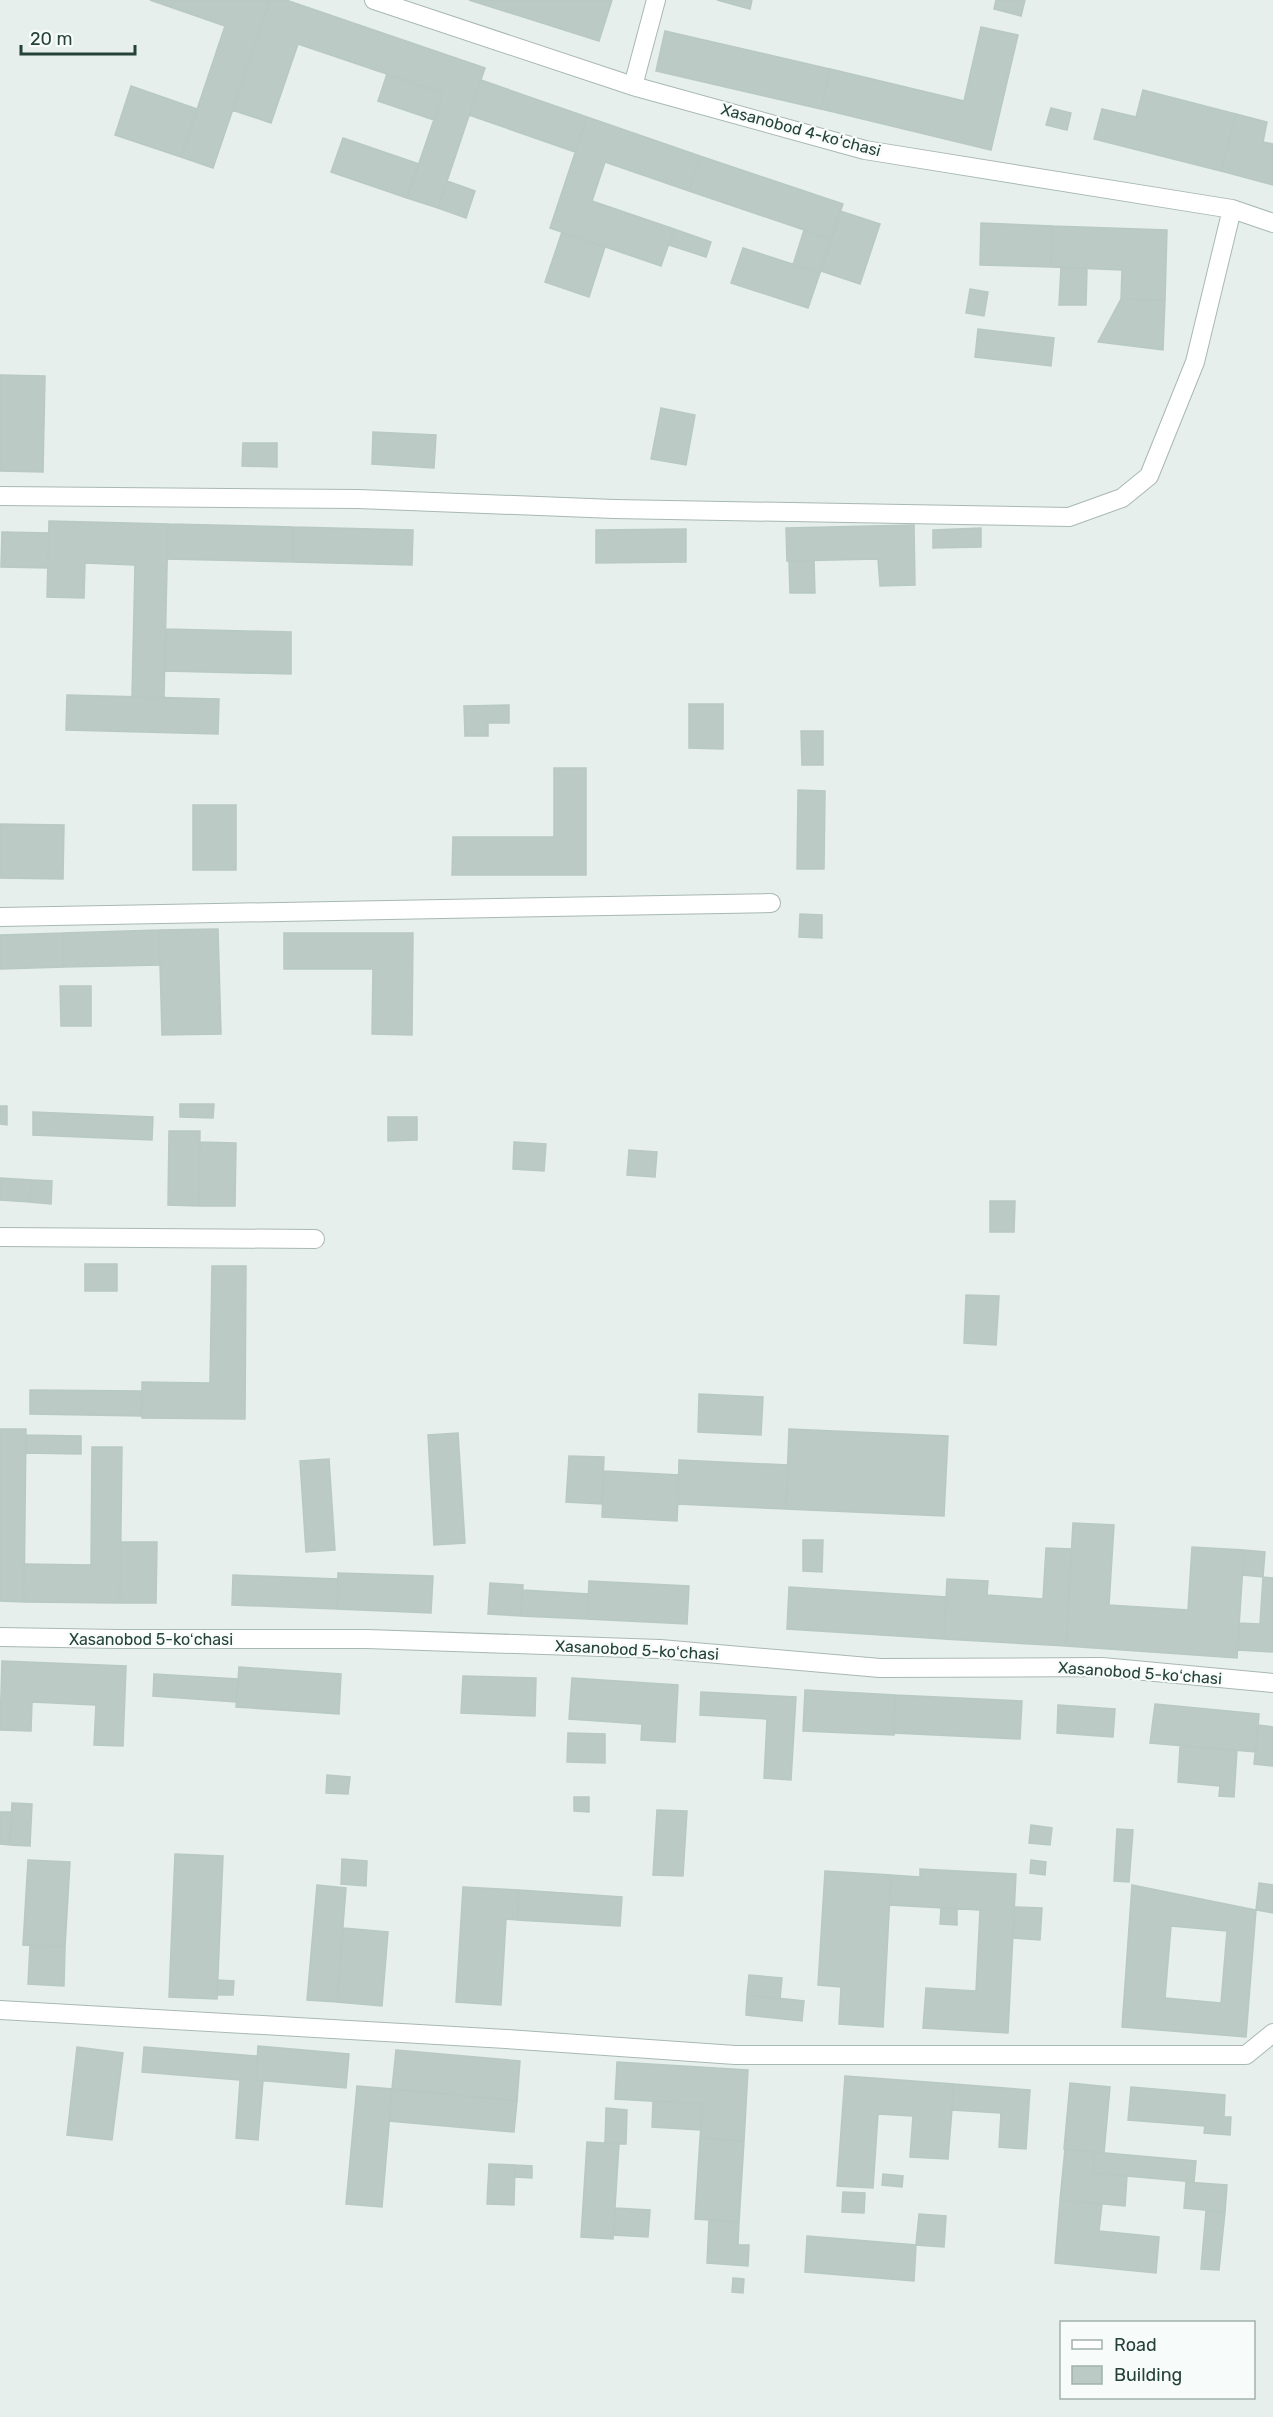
<svg xmlns="http://www.w3.org/2000/svg" width="1273" height="2417" font-family="Rubik,sans-serif">
<rect width="100%" height="100%" fill="#e6efeb"/>
<path fill="#bbcac4" stroke="#b8c9c2" stroke-width="1.5" fill-rule="evenodd" d="M150 0H270L213 168 181 157 225 26Z
M270 0H286L485 68 438 208 407 198 443 93 298 44 271 123 232 110Z
M469 0H612L599 41Z
M717 0H752L750 9Z
M996 0H1025L1021 16 994 9Z
M981 27 1018 35 991 150 821 109 830 69 964 101Z
M665 31 830 69 821 109 656 71Z
M387 74 443 93 434 120 378 101Z
M481 80 587 117 575 152 469 115Z
M131 86 197 109 181 157 115 135Z
M1143 90 1236 114 1221 171 1094 139 1102 109 1136 117Z
M1051 108 1071 113 1067 130 1046 125Z
M1236 114 1267 122 1263 142 1273 144V185L1221 171Z
M587 117 700 156 689 191 605 162 592 201 674 229 661 266 550 228Z
M343 138 419 164 407 198 331 172Z
M700 156 843 204 831 239 689 191Z
M447 181 475 191 466 218 438 208Z
M840 211 880 224 860 284 821 271Z
M981 223 1052 226 1051 267 980 265Z
M1052 226 1167 230 1165 300 1121 299 1122 270 1051 267Z
M674 229 711 242 706 257 669 245Z
M804 230 831 239 820 273 793 265Z
M562 232 605 247 589 297 545 282Z
M743 248 820 273 808 308 731 283Z
M1061 267 1087 268 1086 305H1059Z
M970 289 988 292 984 316 966 313Z
M1121 299 1165 300 1163 350 1098 342Z
M978 329 1054 338 1051 366 975 357Z
M0 375 45 376 43 472 0 471Z
M661 408 695 415 686 465 651 459Z
M373 432 436 435 434 468 372 464Z
M243 443H277V467L242 466Z
M49 521 168 524 164 698 132 697 135 565 85 563 84 598 47 597Z
M168 524 293 527V562L167 559Z
M914 525 915 585 880 586 878 559 787 561 786 528Z
M293 527 413 530 412 565 293 562Z
M981 528V547L933 548V530Z
M686 529V562L596 563V530Z
M2 532 49 533 48 568 1 567Z
M789 561H814L815 593H790Z
M166 629 291 632V674L165 671Z
M67 695 219 699 218 734 66 730Z
M689 704H723V749L689 748Z
M509 705V723H488V736H465L464 706Z
M801 731H823V765H802Z
M554 768H586V875H452L453 837H554Z
M798 790 825 791 824 869H797Z
M193 805H236V870H193Z
M0 824 64 825 63 879 0 878Z
M800 914 822 915V938L799 937Z
M218 929 221 1034 162 1035 159 930Z
M159 930 160 965 64 967 63 933Z
M63 933 64 967 0 969V935Z
M284 933H413L412 1035 372 1034 373 969H284Z
M60 986H91V1026H61Z
M180 1104H214L213 1118 180 1117Z
M0 1106H7V1125L0 1124Z
M33 1112 153 1117 152 1140 33 1135Z
M388 1117H417V1140L388 1141Z
M169 1131H200L199 1206 168 1205Z
M200 1142 236 1143 235 1206H199Z
M514 1142 546 1144 544 1171 513 1169Z
M629 1150 657 1152 655 1177 627 1175Z
M0 1178 32 1180 30 1202 0 1200Z
M32 1180 52 1181 51 1204 30 1202Z
M990 1201H1015L1014 1232H990Z
M85 1264H117V1291H85Z
M212 1266H246L245 1419 142 1418V1382L210 1383Z
M966 1295 999 1296 996 1345 964 1343Z
M30 1390 142 1391 141 1416 30 1414Z
M699 1394 763 1397 761 1435 698 1432Z
M0 1429H26L24 1602 0 1601Z
M789 1429 948 1436 944 1516 786 1509Z
M458 1433 465 1543 434 1545 428 1435Z
M26 1435 81 1436V1454L26 1453Z
M92 1447H122L120 1603 24 1602V1564L91 1565Z
M569 1456 604 1457 602 1504 566 1502Z
M329 1459 335 1550 306 1552 300 1461Z
M679 1460 788 1465 786 1509 678 1504Z
M604 1471 679 1475 677 1521 602 1517Z
M1073 1523 1114 1525 1109 1605 1188 1610 1192 1547 1244 1550 1237 1658 1066 1646Z
M803 1540H823L822 1572 803 1571Z
M121 1542H157L156 1603H120Z
M1046 1548 1072 1549 1066 1646 944 1639 947 1579 988 1581 987 1595 1043 1599Z
M1244 1550 1265 1552 1263 1577 1243 1575Z
M338 1573 433 1576 431 1613 337 1609Z
M233 1575 338 1579 337 1609 232 1605Z
M1263 1577 1273 1578V1652L1238 1650 1240 1623 1260 1624Z
M589 1581 689 1586 687 1624 587 1619Z
M490 1583 523 1585 521 1616 488 1614Z
M789 1587 946 1597 944 1639 787 1629Z
M523 1590 588 1594 587 1619 521 1616Z
M2 1661 126 1666 123 1746 94 1745 96 1705 32 1702 31 1731 0 1730Z
M239 1667 341 1674 339 1714 236 1707Z
M154 1674 238 1679 236 1702 153 1696Z
M463 1676 536 1678 535 1716 461 1713Z
M572 1678 678 1685 675 1742 641 1740 642 1724 569 1719Z
M805 1690 895 1695 894 1735 803 1731Z
M701 1692 796 1697 791 1780 764 1778 767 1719 700 1715Z
M895 1695 1022 1701 1020 1739 894 1733Z
M1155 1704 1259 1714 1256 1752 1150 1743Z
M1058 1705 1115 1709 1113 1737 1057 1733Z
M1258 1725 1273 1727V1766L1254 1764Z
M568 1733 605 1734V1763L567 1762Z
M1180 1746 1237 1750 1234 1797 1219 1796 1220 1786 1178 1782Z
M327 1775 350 1777 348 1794 326 1793Z
M574 1797H589V1812L574 1811Z
M12 1803 32 1804 30 1846 10 1845Z
M657 1810 687 1811 683 1876 653 1875Z
M0 1812H12L10 1845 0 1844Z
M1031 1825 1052 1828 1050 1845 1029 1843Z
M1117 1829 1133 1830 1129 1882 1114 1881Z
M175 1854 223 1856 217 1999 169 1997Z
M342 1859 367 1861 366 1886 341 1884Z
M28 1860 70 1862 65 1947 23 1945Z
M1031 1860 1046 1862 1045 1875 1030 1873Z
M920 1869 1016 1874 1008 2033 923 2028 926 1988 976 1991 980 1910 890 1905 891 1875 920 1877Z
M825 1871 891 1875 883 2027 839 2024 841 1987 818 1985Z
M1259 1883 1273 1885V1913L1256 1910Z
M317 1885 346 1888 337 2002 307 2000Z
M1132 1885 1256 1910 1246 2037 1122 2027ZM1171 1926 1227 1931 1221 2003 1165 1998Z
M463 1887 519 1890 517 1920 506 1919 501 2005 456 2002Z
M519 1890 622 1897 620 1926 517 1920Z
M1015 1907 1042 1908 1040 1940 1013 1938Z
M941 1908H957V1925L940 1924Z
M343 1928 388 1932 382 2006 337 2002Z
M30 1945 65 1947 64 1986 28 1984Z
M749 1975 782 1978 780 1999 747 1995Z
M217 1980 234 1981 233 1995H217Z
M747 1995 804 2001 802 2021 746 2015Z
M258 2046 349 2054 346 2088 256 2080Z
M77 2047 123 2053 112 2140 67 2135Z
M144 2047 257 2056 256 2080 263 2081 258 2140 236 2138 240 2080 142 2072Z
M396 2050 520 2061 517 2101 392 2089Z
M617 2062 748 2070 744 2141 700 2138 703 2104 615 2099Z
M845 2076 954 2084 948 2159 910 2157 913 2116 878 2114 873 2188 837 2186Z
M1070 2083 1110 2087 1104 2153 1064 2149Z
M954 2084 1030 2090 1026 2149 999 2147 1001 2113 952 2110Z
M357 2086 392 2089 382 2207 346 2204Z
M1131 2087 1225 2095 1224 2117H1231L1230 2135 1204 2133 1205 2126 1128 2120Z
M392 2089 517 2101 514 2132 389 2121Z
M653 2101 703 2104 701 2130 652 2127Z
M606 2108 627 2110 626 2144 605 2143Z
M700 2138 744 2141 739 2222 695 2219Z
M587 2142 619 2144 613 2239 581 2237Z
M1065 2149 1094 2152 1093 2173 1127 2176 1125 2206 1060 2200Z
M1094 2152 1196 2161 1194 2182 1093 2173Z
M489 2164 515 2165 514 2205 487 2204Z
M515 2165 532 2166V2178L515 2177Z
M883 2174 903 2176 902 2187 882 2185Z
M1186 2182 1227 2185 1225 2212 1184 2208Z
M843 2192 865 2193 864 2213 842 2212Z
M1060 2200 1102 2204 1099 2231 1159 2237 1156 2273 1055 2263Z
M615 2208 650 2210 648 2237 613 2235Z
M1206 2211 1225 2212 1219 2270 1201 2269Z
M919 2214 946 2216 944 2247 916 2245Z
M709 2220 739 2222 738 2245H749L748 2266 707 2263Z
M807 2236 916 2245 914 2281 805 2272Z
M733 2278 744 2279 743 2293 732 2292Z"/>
<g fill="none" stroke-linecap="round" stroke-linejoin="round">
<g stroke="#a8b8b2" stroke-width="20">
<path id="street" d="M374 0 633 86 865 150 1232 209 1273 223
M633 86 656 0
M0 496 358 499 614 509 1069 517 1122 498 1149 476 1195 362 1232 209
M0 917 771 903
M0 1237 315 1239
M0 1637 118 1639H367L660 1649 880 1668 1102 1667 1273 1683
M0 2010 506 2039 735 2055H1246L1273 2033"/>
</g>
<use href="#street" stroke="#fff" stroke-width="18"/>
</g>
<g text-anchor="middle" dominant-baseline="central" stroke-width="4.5" stroke-linejoin="round" paint-order="stroke">
<g font-size="16" fill="#24423a" stroke="#f7fbf9">
<text transform="translate(801 130) rotate(15)">Xasanobod 4-koʻchasi</text>
<text x="151" y="1639">Xasanobod 5-koʻchasi</text>
<text transform="translate(637 1650) rotate(3)">Xasanobod 5-koʻchasi</text>
<text transform="translate(1140 1673) rotate(4)">Xasanobod 5-koʻchasi</text>
</g>
</g>
<rect x="1060" y="2321" width="195" height="78" fill="#f7fbf9" stroke="#a3b1ad" stroke-width="1.5"/>
<rect x="1072" y="2340" width="30" height="9" fill="#ffffff" stroke="#a3b1ad" stroke-width="1.5"/>
<text x="1114" y="2351" font-size="18" fill="#24423a">Road</text>
<rect x="1072" y="2366" width="30" height="18" fill="#bbcac4" stroke="#a3b1ad" stroke-width="1.5"/>
<text x="1114" y="2381" font-size="18" fill="#24423a">Building</text>
<path d="M21 45v9h114v-9" fill="none" stroke="#24423a" stroke-width="3"/>
<text x="30" y="45" font-size="18" fill="#24423a" stroke="#f7fbf9" stroke-width="4.5" paint-order="stroke">20 m</text>
</svg>
